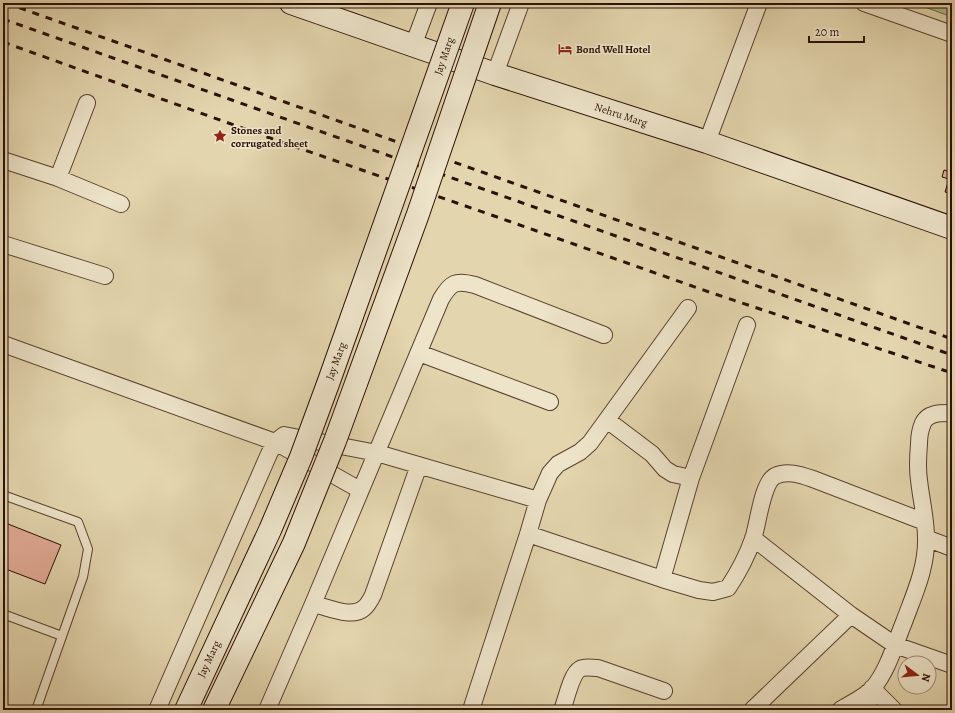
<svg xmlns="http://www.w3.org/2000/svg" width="955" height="713" font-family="Alegreya,serif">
<rect width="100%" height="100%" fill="#e3d5ae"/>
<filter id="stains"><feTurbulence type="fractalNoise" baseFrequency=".005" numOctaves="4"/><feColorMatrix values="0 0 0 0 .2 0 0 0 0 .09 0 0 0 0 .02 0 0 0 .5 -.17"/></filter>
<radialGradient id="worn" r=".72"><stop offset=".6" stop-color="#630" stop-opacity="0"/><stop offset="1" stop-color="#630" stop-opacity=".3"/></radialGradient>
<path fill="#b2be8c" stroke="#6f6748" d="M914 3H952V17Z"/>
<path fill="#e2ac98" stroke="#2c1005" d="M952 168V194L945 192 949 179 942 177 944 170 951 172Z
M3 522 61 545 45 584 3 568Z"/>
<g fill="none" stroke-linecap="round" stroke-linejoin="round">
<g stroke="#5a412f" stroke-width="10">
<path id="lane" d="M3 495 78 522 88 549 83 577 36 710
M3 614 62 636"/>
</g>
<g stroke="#5a412f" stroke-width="18">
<path id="street" d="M864 3 952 34
M413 46 429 3
M495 74 521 3
M707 142 759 3
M3 160 58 178 121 204
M58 178 87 103
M3 244 105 276
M3 344 275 442 360 490
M419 353 550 402
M607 420 652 454 665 469 673 474 691 478
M528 534 662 579 699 590 713 592 728 588C738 573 747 556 753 539 758 525 762 483 775 476 787 470 801 475 813 479L925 522
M753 538 851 615 895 645 952 665
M926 538 952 548
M662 579 691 478 747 325
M313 604C328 607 352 619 364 608 368 605 371 599 373 595L419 465
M872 688 894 710
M867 693 869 710
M157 710 269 454 275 442 284 435 377 453 538 500
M267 710 313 604 441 299C451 282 456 280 475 285L604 335
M471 710 528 534 538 500 550 473 558 464 580 452 590 443 688 308
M562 710C566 701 571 674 580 669 585 666 592 668 598 668L664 691
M752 710 851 615
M840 710C851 703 865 697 873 688 888 670 895 644 904 622 914 595 927 567 926 538 926 518 921 499 919 480 917 468 918 456 919 444 919 437 920 430 923 423 928 412 942 413 952 413"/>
</g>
<g stroke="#2c1005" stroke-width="24">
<path id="secondary" d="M291 3 495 74 707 142 952 228"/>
</g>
<use href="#lane" stroke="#ede4ca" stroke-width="8"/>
<use href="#street" stroke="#ede4ca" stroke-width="16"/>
<use href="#secondary" stroke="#ede4ca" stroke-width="22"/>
<path stroke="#2c1005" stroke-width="3" stroke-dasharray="7 7" stroke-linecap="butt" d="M6 3 952 339
M3 19 952 355
M3 42 270 138 500 218 709 292 952 373"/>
<g stroke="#2c1005" stroke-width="24" stroke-linecap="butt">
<path id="secondary-bridge" d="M186 710 270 530 301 457 329 381 463 3
M214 710 294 543 335 441 418 214 490 3"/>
</g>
<use href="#secondary-bridge" stroke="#ede4ca" stroke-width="22"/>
</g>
<defs>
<g id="hotel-bare" transform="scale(1.08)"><path d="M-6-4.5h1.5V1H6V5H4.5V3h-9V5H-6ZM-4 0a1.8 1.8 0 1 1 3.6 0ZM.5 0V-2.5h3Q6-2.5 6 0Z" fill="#8f2418" stroke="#ede4ca" stroke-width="2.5" paint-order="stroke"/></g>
<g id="sight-bare" transform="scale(1.08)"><path d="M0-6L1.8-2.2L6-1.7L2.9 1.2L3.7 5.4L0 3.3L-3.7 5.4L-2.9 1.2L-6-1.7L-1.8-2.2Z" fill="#8f2418" stroke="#ede4ca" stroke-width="2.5" paint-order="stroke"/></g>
</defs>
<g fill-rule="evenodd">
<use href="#hotel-bare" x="565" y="49"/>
<use href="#sight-bare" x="220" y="136"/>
</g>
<g text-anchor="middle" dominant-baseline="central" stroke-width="3.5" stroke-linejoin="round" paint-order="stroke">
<g font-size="11" font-weight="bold" fill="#2c1005" stroke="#ede4ca" text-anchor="start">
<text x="576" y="49">Bond Well Hotel</text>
<text x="231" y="130">Stones and<tspan x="231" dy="13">corrugated sheet</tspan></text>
</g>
<g font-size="11" fill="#2c1005" stroke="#ede4ca">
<text transform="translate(444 56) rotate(-71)">Jay Marg</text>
<text transform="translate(621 115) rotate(18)">Nehru Marg</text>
<text transform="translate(336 361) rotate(-70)">Jay Marg</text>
<text transform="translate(209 659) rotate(-65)">Jay Marg</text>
</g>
</g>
<rect width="955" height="713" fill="none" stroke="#e3d5ae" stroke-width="16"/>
<rect x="4" y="4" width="947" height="705" fill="none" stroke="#2c1005" stroke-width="2"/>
<rect x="8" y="8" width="939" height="697" fill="none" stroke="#2c1005"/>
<g transform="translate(917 675) rotate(106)"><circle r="19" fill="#ede4ca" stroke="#a08f7b"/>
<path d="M0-3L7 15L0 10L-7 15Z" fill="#8f2418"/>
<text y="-6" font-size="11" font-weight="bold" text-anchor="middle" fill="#2c1005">N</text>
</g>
<path d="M809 36v6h55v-6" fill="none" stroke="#2c1005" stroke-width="2"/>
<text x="815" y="36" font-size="12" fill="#2c1005" stroke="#ede4ca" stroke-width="3" paint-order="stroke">20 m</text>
<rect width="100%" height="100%" filter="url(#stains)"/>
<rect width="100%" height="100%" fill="url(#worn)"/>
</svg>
